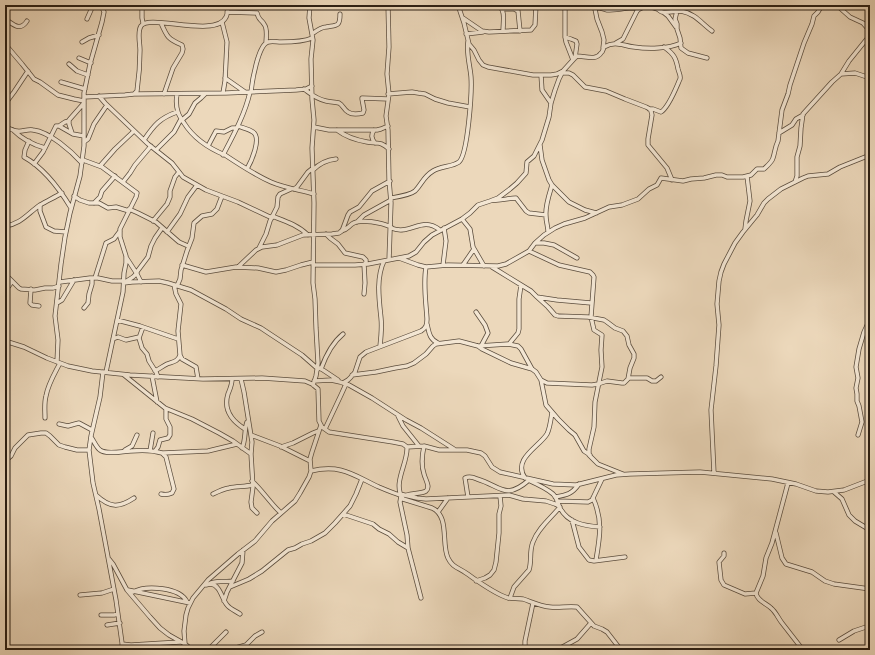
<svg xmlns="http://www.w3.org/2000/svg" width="875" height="655" font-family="'EB Garamond',serif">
<rect width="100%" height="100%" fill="#ecd8bb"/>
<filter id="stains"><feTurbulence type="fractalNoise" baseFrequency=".005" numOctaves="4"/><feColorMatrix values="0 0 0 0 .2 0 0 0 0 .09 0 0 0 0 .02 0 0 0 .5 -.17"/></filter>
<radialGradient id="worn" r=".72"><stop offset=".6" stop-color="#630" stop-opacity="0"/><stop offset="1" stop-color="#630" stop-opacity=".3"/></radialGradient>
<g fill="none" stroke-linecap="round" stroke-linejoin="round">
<g stroke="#5b4d3e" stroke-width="5">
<path id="street" d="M142 5V18L143 23
M310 5 309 18 313 40 311 59 312 99 314 120 312 148 314 203 313 283 315 299 316 328 318 363 316 376 313 385
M388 5 389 47 387 74 389 94 386 116 388 130 389 180 391 203 389 260
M458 5 464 23 469 44 474 50 479 60 483 65 488 67 533 75H551L557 74 563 71 573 60 577 56C585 56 596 61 601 53 603 52 603 49 604 47 616 40 623 46 634 47 648 49 668 49 681 43
M498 5C506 10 503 22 503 31
M565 5V37L566 42 573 60
M590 5 595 9 597 19 602 32 604 40 603 48
M838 5 841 9 850 17 863 23 870 31
M594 8C601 7 601 9 607 10 618 10 629 7 640 8
M502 9H514L518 11 520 31
M677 11 675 19 677 24V29L680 38 681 48 688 53 707 58
M227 12 257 13C259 21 260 18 264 24 268 29 266 37 266 43
M663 12 668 16 676 27
M463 18 482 31 489 32 531 30 535 25 536 5
M5 19C13 24 20 32 27 21
M87 19 91 10 92 5
M222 22 227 42 225 81 223 93
M161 23C167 37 168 39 182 45L183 49 182 53 173 68 164 94
M312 34C316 31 321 27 326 27 337 25 340 27 340 14
M466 34 483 32
M565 37 571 39 576 41 577 44 575 58
M82 42 89 38 99 35
M616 43 623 39 637 11C642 6 650 6 657 9 658 9 661 12 662 12 667 13 676 11 681 11 696 14 701 23 712 31
M5 44 22 64 34 79 40 82 58 95 74 99 84 101
M79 58 91 63
M69 64 77 71 88 75
M562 73H569L573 75 585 87 606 91 625 99 646 107 650 109 651 111 652 115 648 139V145L667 168 672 180
M841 74 855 73 870 78
M541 75 542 90 551 103
M225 78 245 92
M61 82 85 89
M304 89C311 94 316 99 326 101 330 102 335 102 339 103 343 105 344 110 348 112 352 115 359 114 363 113L364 110 362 99V98L388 99
M251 92C252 82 258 45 268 42 272 41 277 42 281 42 291 42 303 42 312 38
M134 94 226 93 296 90 306 89 312 86
M177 94C176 100 176 106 178 112 179 116 182 120 184 123 194 139 208 148 225 155 240 165 255 175 271 182 285 188 300 190 314 194
M388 94 412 92 418 93 425 94 435 99 448 103 470 107
M99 96 105 103 148 144 172 163 183 177 206 190 238 202 272 218
M84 97 125 95 134 94 137 91C139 77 140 63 140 50 140 43 137 32 141 26 148 13 216 39 226 17 228 14 227 9 228 5
M5 104 14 92 28 71
M649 109H653L661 112C669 107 676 88 680 79 681 76 679 73 678 69 676 58 674 54 664 47
M182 120 189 114 195 103 201 98 205 94
M59 126 65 122 69 121
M238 126C243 128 249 129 253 132 262 138 251 162 247 169
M5 127C9 128 13 131 17 131 22 132 27 129 33 130 50 132 71 151 82 163
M314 127 329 130H377L381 129 388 126
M13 130C22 139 34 145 45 148
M337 130C346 137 356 140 367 142 378 144 380 141 389 149
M374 130C371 135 371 138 375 143
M72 133 69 124V120L84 103
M779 133 792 125 796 119 803 115
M144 140C154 125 160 118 177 112
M29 141 25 150 24 157C44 168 59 188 71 208
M84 142 88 139 94 124 107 105
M540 145 542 160 549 180 552 185 569 202 585 210 596 213
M208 146 216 131 224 132 232 128H237
M156 150 174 132 181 119
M223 155C234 134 245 114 250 92
M83 160 102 167 137 193 136 197 120 229V237L126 256V263L124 273 123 292 106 372
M34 164 43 152 56 126H59L73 134 84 136
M100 166 115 149 134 131
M313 170C320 163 326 160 336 159
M123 182 130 173 135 165 151 146
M795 182 797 176V157L800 146 801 128 803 114 832 82 841 74 849 61 870 35
M294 189 297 187 308 172 313 168
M74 196 80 200 89 203H99L108 208 116 207 129 211
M391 198C397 197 410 195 415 191 422 184 423 177 433 171 441 166 452 167 459 162 468 154 472 91 471 77 470 65 466 53 468 41
M493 200C501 201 508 198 516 198L526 211 529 213 546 215
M94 203 100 197 102 191 115 176
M40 205V211L46 227 54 231 66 232
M129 209 138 213 156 222 179 242 188 246
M272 216C285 221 298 225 308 235
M462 219 470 229 473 247 484 266
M153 221 167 204 170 197V191L175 177 179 172
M357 222 364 215 391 200
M5 226C21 224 27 214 40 205 47 201 55 197 62 193
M391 228C411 236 421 215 440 230
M745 229 746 221 750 201 747 176
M341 231C347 230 348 227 352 224 360 218 383 223 391 227
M167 232 180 214 188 197 197 185
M548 232C548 226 546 222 546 216 545 206 549 195 552 185
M326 234 330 238 338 244 345 253 363 257 366 260V264
M535 243H544L554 245 577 258
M259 248 266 234 270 221 277 207 278 197 280 194 291 189
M529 251 559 265 590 272 593 275 594 277 591 317 594 330 602 335 601 350 602 367 595 402 594 427 589 449V455L598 464 623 474
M126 257 137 274 141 282
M399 258 418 265 426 267 448 265 498 266 506 264 529 251 535 243 544 235 555 228 564 224 585 218 609 207 622 205 638 199 649 189 657 185 661 178 683 181 691 179 704 178 716 175H722L727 177H743L751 175 757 169H764C767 166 772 162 773 158 775 152 775 147 778 141L782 110 788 94 790 85 804 43 812 24 814 16 818 12 822 5
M364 264 365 283 364 294
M182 265 206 272 236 267 258 268 276 272 286 270 301 265 313 262
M313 265H355L368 264 409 256 416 252 424 242 432 235 462 219 470 213 478 205 490 201 498 198 510 189 517 183 526 173 527 162 534 156 542 140 549 117 551 103 555 90 559 79 563 71
M443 265 446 241 444 228
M463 265 474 249
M238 267 256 250 262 247 277 245 303 235 332 234 339 233 342 231 348 215 350 212 359 207 372 191 390 181
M492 267 531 291 537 297 557 300 591 303
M136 273 148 257 151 246 155 238 162 228
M5 276 9 278 19 288 21 289 35 290 45 288H53L59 286
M95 278 106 243 114 239 120 231
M60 282 90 278H98L112 281H124
M125 282 133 277 137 273
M124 283 132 282 159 281 168 283 191 290 226 309 241 319 261 328 270 334 302 355 318 369
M174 285 176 294 181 304 178 331 180 355 182 359 196 367 198 379
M177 286 180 279 181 270 187 251 192 238 194 223 202 216 212 214 217 209 222 196
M5 289 9 286 12 281
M31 289 30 303 32 305 39 306
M537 297 548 307 555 315 558 316 588 317 604 320 607 322 615 328 623 331 627 336 629 345 634 354V358L630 368 628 379
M57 303 62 300 74 280
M84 308 88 303 89 294 92 284V278
M476 312 485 325 488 333 481 346
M117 320 140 326 178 339
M427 324C429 332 429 339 438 343
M143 327 139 338 142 348 147 354 149 361 156 372 158 377
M113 339 118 337 126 340 139 337
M5 341 24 347 47 358 68 366 92 371 130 375 166 377 203 379 262 378 305 381 312 384 318 389 319 421 322 427 329 432 393 442 403 444 407 447C408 464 392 483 403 499L432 508C450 516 441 544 448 558 452 567 459 568 466 573 479 582 493 593 508 598 513 599 518 598 523 599 532 602 540 606 550 607 559 608 568 606 577 607L594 626 602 629 607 632 621 650
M509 344 518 333 519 329V299L521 285
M380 346C381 337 382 327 381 318 379 299 376 278 384 261
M478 346 482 349 511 363 532 369
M57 362 58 340 55 316 61 264 65 237 70 213 80 176 84 146V93L90 64 102 22 104 12 101 5
M320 368 338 380
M321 369C326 355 332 343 343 334
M155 371C159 369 163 366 167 364 172 362 178 362 180 355
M103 372 100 397 91 436 89 450 93 483 99 509 116 600 123 650
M124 375 165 408 192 419 219 433 233 441 251 454
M352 375 376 372 395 368 407 366 414 363 426 354 433 346 436 344 459 341 478 346 508 344 518 346 521 349 532 369 536 372 541 380 547 383 592 385 598 384 607 381 622 383H624L629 378H647L652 381H656L661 377
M152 376 157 402
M232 379C232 385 230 389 228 394 223 410 232 421 245 429
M241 379 244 392 252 442 251 454 253 487 251 502 252 508 257 513
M541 380 546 405 558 419 569 430 575 435 584 451 590 455
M314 381 331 380 340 382 349 385 372 398 406 420 421 428 454 449
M343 383 348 380 351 377 355 372 360 357 366 352 421 331C426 328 427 325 427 319 426 302 423 284 426 267
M398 416 403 426 419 446
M45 418C45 411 44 403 46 396 48 384 55 373 60 363
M59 424 68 426 75 424 79 423 92 430
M325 429 341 395 346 384
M251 435 280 446 310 461
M858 435 862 422 859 406 857 401V394L856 388 858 378 856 367 859 349 864 332 870 319
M91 437C94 441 96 447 100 450 106 455 123 451 131 451 141 450 152 450 162 453L166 457 174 489 172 493C168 495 165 495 161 494
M281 447 293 443 313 433 318 431
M407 447 424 446 439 450H467L481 453 485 456 492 467 500 472 553 484 576 485 616 475 630 474 700 472 772 479 796 484 816 491 828 492 844 490 870 480
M242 448C246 440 244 430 247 422
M125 450 132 446 137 435
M150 451 153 433
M155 451 158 447 160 440 168 438 170 435V427L166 419V409
M163 453 208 451 237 444
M5 461 11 456 15 448 28 435 41 433H46L50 436 59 445 65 447 77 450H89
M311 471C341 464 353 475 379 487 386 490 393 493 400 495
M714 473 711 410 716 366 719 325 717 304 719 281 721 272 724 264 735 243 743 232 757 215 764 203 768 199 781 189 803 178 808 176 828 174 840 167 870 155
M525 478C512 459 539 447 547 434 550 428 551 419 552 412
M528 480C537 484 546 488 553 494 557 498 558 503 560 508 568 523 584 526 600 527
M252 481C263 491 270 503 281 513
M788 483 772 543 766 558 763 576 756 593C757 601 766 603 771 608 776 612 778 618 782 623 789 632 796 641 803 650
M834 492 842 499 849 515 855 521 870 530
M213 494C219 491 223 489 229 488 237 486 245 487 252 485
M400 494 417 498 426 499 509 495 523 499 546 501 555 504 559 506
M96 495C110 508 119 508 134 498
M407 495C413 493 421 494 426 491 431 487 425 479 424 474 421 465 422 455 424 446
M401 496 400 502 407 535 408 548 421 598
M468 497 465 478C469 476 473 477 477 479 501 486 505 501 529 480
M555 497C567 495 572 494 579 484
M593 498C603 520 600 537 596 560
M557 501 588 502 592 500 602 479
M438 512 448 498
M343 514 373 524 379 529 389 534 398 542 408 548
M572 520 579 547 589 560 594 561 625 557
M776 533 782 558 786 564 812 572 825 581 834 584 870 589
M724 553V556L719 562 721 580 724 585 745 594 756 593
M109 559 113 564 127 590 150 617 160 628 169 635 185 644 192 650
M476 581 485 578 490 575 494 570 496 562 499 533V514L501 506 500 496
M209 584C217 579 225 583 233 581
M205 585C207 585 209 584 211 584 220 585 222 599 227 605 230 609 236 611 240 614
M230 587 249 579 262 571 288 550 295 548 302 544 311 541 325 533 335 523 350 506 356 494 362 479
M128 590 190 603
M133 592C146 585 180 587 187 602
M80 595 102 593 114 589
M510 598 514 587 529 570C532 561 529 551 533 542 538 528 551 518 560 507
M224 601 227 592 242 563 243 550
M101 615H114L118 614
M107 625 120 623
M5 640 9 650
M839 640 854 631 866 627 870 624
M122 644 131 645 180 642
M185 644 184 631 186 615 188 608 193 598 208 580 238 554 255 541 272 521 295 501 300 493 309 477 311 471 310 459 312 452 321 425
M208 650 226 632
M223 650 232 649 246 645 255 636 262 632
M525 650V641L533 603
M557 650 577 639 591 623"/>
</g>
<use href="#street" stroke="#f3e6d3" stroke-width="3.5"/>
</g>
<rect width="875" height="655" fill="none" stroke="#ecd8bb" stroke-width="20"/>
<rect x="6" y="6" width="863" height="643" fill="none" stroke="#2b1f14" stroke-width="2"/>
<rect x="10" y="10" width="855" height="635" fill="none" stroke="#2b1f14"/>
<rect width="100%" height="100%" filter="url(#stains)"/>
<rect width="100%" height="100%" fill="url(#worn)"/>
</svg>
